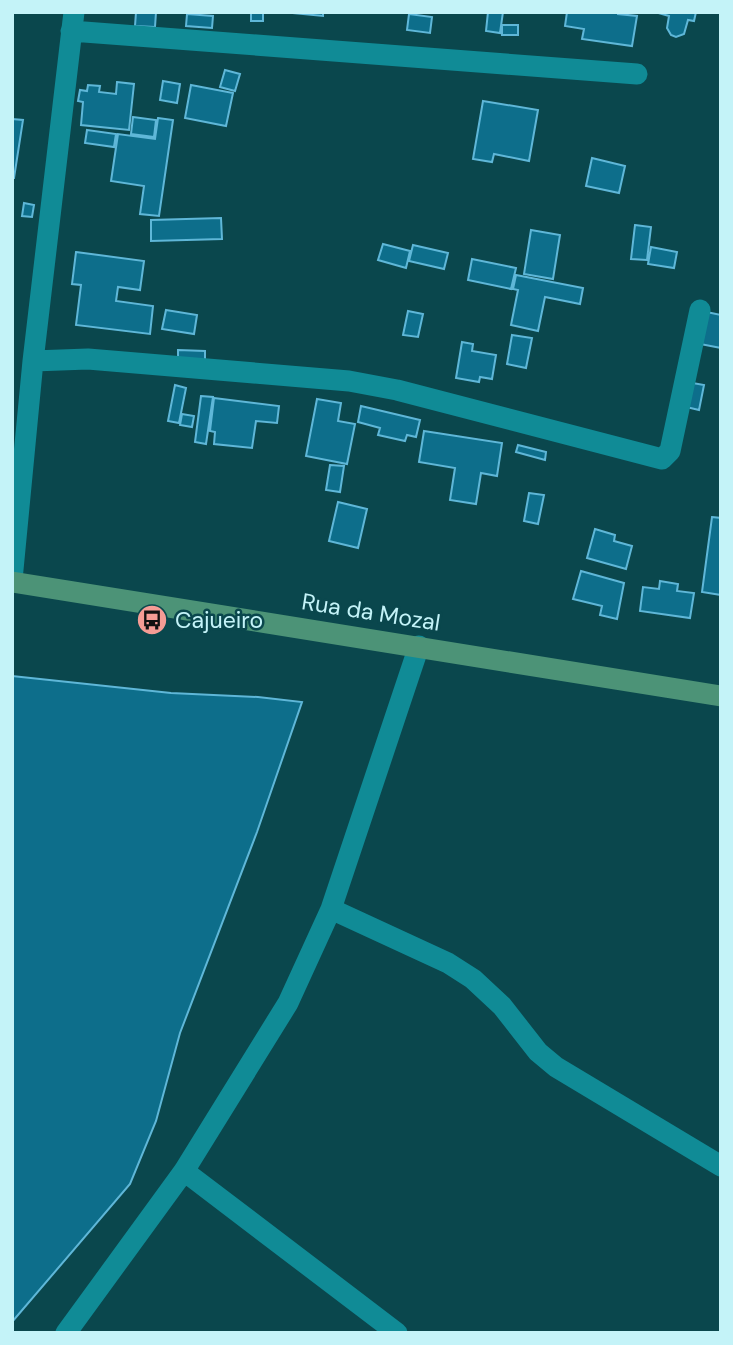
<svg xmlns="http://www.w3.org/2000/svg" width="733" height="1345" font-family="'DM Sans',sans-serif">
<rect width="100%" height="100%" fill="#0a474d"/>
<path fill="#0d6e8b" stroke="#5fb7d8" stroke-width="2" d="M136 12H156L155 27 135 26Z
M251 12H263V21H251Z
M282 12H323V16Z
M488 12H503L500 33 486 31Z
M567 12H618V14L637 16 632 46 582 39 584 29 565 26Z
M655 12H696L694 21 688 20 684 34 676 37 671 35 667 28 669 16Z
M187 14 213 16 212 28 186 26Z
M409 14 432 17 430 33 407 30Z
M502 25H518V35H502Z
M225 70 240 74 235 91 220 87Z
M163 81 180 84 177 103 160 100Z
M117 82 134 84 129 130 81 125 83 102 78 101 80 90 87 91 88 85 100 86 99 92 116 94Z
M191 85 233 93 226 126 185 118Z
M483 101 538 110 529 161 494 154 492 162 473 159Z
M133 117 156 120 154 137 131 134Z
M158 118 173 120 159 216 140 214 144 186 111 181 118 134 155 139Z
M12 119 23 120 14 178H12Z
M87 130 116 134 114 147 85 143Z
M592 158 625 166 619 193 586 186Z
M24 203 34 205 32 217 22 216Z
M221 218 222 239 151 241V220Z
M635 225 651 227 647 260 631 259Z
M531 230 560 235 553 279 524 274Z
M383 244 410 251 406 268 378 260Z
M413 245 448 253 444 269 409 261Z
M651 247 677 252 674 268 648 264Z
M76 252 144 261 140 290 118 287 116 301 153 306 150 334 76 325 81 285 72 284Z
M472 259 516 268 511 289 468 280Z
M516 275 583 288 580 304 545 297 538 331 511 325 518 290 513 289Z
M166 310 197 315 194 334 162 329Z
M408 311 423 314 418 337 403 335Z
M702 311 721 315V348L695 343Z
M512 335 532 338 526 368 507 364Z
M462 342 473 344 472 351 496 355 492 379 480 377 479 382 456 378Z
M178 350 205 351V361L178 360Z
M687 382 704 385 699 410 682 406Z
M175 385 186 388 179 423 168 421Z
M201 396 213 397 206 444 195 442Z
M214 398 279 406 277 423 256 421 252 448 214 444 215 432 210 431Z
M317 399 341 403 338 421 355 424 347 464 306 456Z
M361 406 420 420 416 437 407 435 405 441 378 435 380 428 358 422Z
M182 414 194 416 192 427 180 425Z
M424 431 502 443 497 476 481 473 476 504 450 500 455 468 419 462Z
M518 445 546 452 545 460 516 452Z
M330 465 344 466 340 492 326 490Z
M529 493 544 495 538 524 524 521Z
M338 502 367 509 358 548 329 541Z
M712 517 721 518V595L702 592Z
M595 529 615 535 614 541 632 546 626 569 587 558Z
M581 571 624 583 617 619 600 615 602 606 573 599Z
M660 581 678 584 677 591 694 593 690 618 640 611 643 587 659 589Z
M12 676 171 693 258 697 302 702 257 832 180 1033 156 1121 130 1184 12 1322Z"/>
<g fill="none" stroke-linecap="round" stroke-linejoin="round">
<path stroke="#108b96" stroke-width="21" d="M71 31 637 74
M33 361 88 359 349 381 397 390 662 459 670 451 700 310
M12 580 33 361 74 12
M331 909 448 963 473 979 502 1006 538 1052 556 1067 721 1166
M184 1171 397 1333
M66 1333 184 1171 288 1003 331 909 419 646"/>
<path stroke="#4c9377" stroke-width="21" d="M12 582 721 696"/>
</g>
<defs>
<g id="bus-disc" transform="scale(1.575)"><circle r="9.5" fill="#f59c95" stroke="#0a474d"/><path d="M-5-6H5V4H4V6H2V4H-2V6H-4V4H-5ZM-3.5-4V0h7V-4ZM-3.5 1.2v1.5H-2V1.2ZM2 1.2v1.5H3.5V1.2Z" fill="#111"/></g>
</defs>
<g fill-rule="evenodd">
<use href="#bus-disc" x="152" y="620"/>
</g>
<g text-anchor="middle" dominant-baseline="central" stroke-width="5" stroke-linejoin="round" paint-order="stroke">
<g font-size="23" fill="#c4f3f8" stroke="#0a474d">
<text transform="translate(371 612) rotate(9)">Rua da Mozal</text>
</g>
<g font-size="23" fill="#c4f3f8" stroke="#0a474d" text-anchor="start">
<text x="175" y="620">Cajueiro</text>
</g>
</g>
<rect width="733" height="1345" fill="none" stroke="#c4f3f8" stroke-width="28"/>
</svg>
